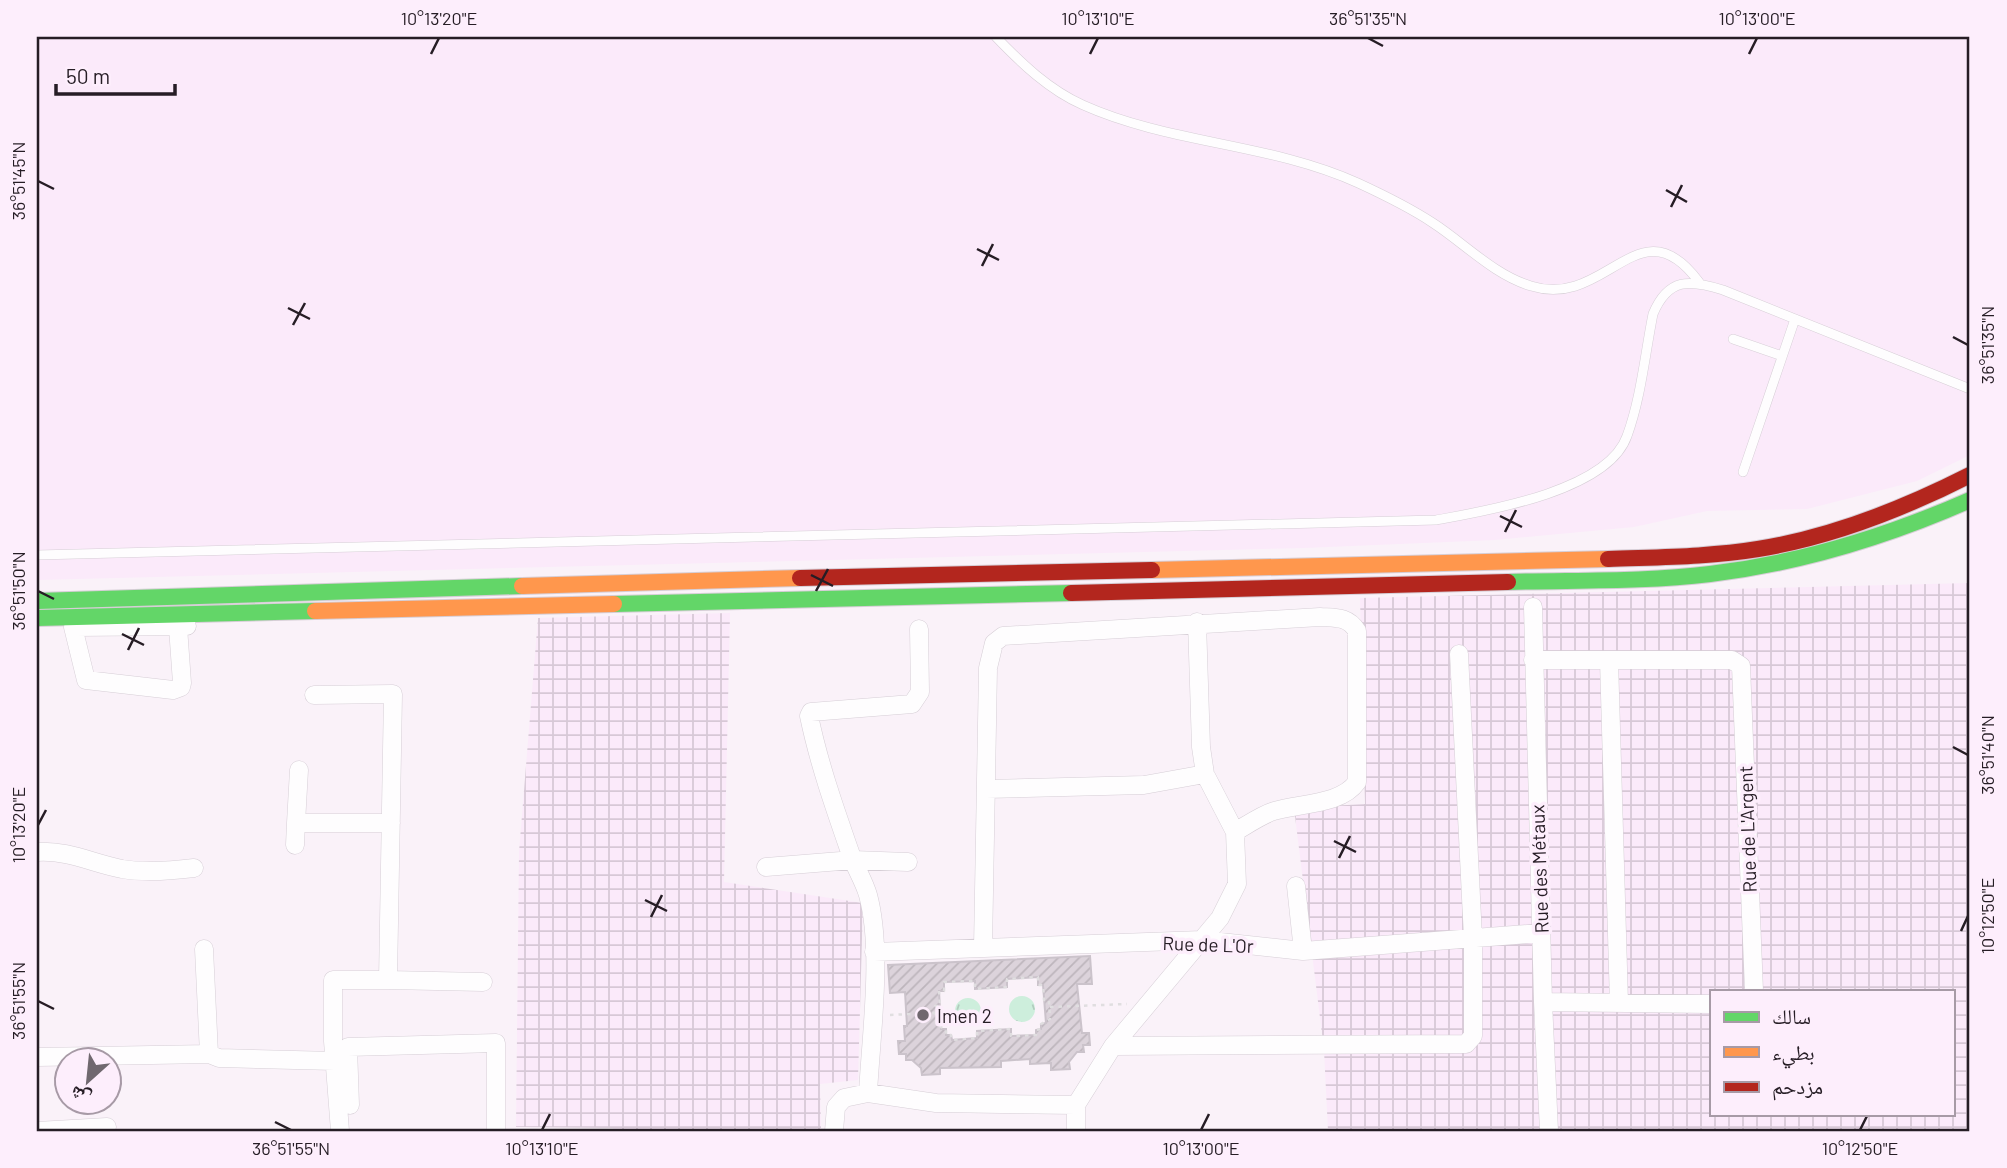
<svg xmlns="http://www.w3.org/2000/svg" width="2007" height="1168" font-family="Barlow,'Noto Naskh Arabic',sans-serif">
<defs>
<pattern id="industrial-grid" width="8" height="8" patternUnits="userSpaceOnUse" patternTransform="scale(1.75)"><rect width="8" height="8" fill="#fbeafa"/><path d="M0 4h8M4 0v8" fill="none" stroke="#d7c8d6"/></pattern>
<pattern id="grass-tufts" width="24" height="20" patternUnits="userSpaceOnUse" patternTransform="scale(1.75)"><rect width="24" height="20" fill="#cdeedc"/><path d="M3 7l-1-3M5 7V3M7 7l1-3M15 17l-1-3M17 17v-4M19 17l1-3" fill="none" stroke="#b0ccbd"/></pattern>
<pattern id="building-hatch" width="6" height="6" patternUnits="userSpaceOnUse" patternTransform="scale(1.75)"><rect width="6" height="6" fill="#dcd3db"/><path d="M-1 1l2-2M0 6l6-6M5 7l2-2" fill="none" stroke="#bdb5bc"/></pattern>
</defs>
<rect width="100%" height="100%" fill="#faf2f9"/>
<path fill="url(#industrial-grid)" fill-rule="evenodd" d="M1970 583V1131H1328L1324 1050 1294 808 1365 804 1360 598ZM1711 991H1953V1114H1711Z
M730 613 724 882 863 903 858 1080 820 1084 821 1131H614L613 1128 516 1127 519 852 538 618Z"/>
<path fill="#fbeafa" d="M37 37H1970V455L1917 481 1807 509 1707 511 1634 527 1495 540 1304 548 37 580Z"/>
<path fill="url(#grass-tufts)" d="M1009 1009a13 13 0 1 1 26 0a13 13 0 1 1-26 0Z
M955 1011a13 13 0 1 1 26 0a13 13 0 1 1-26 0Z"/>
<path fill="url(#building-hatch)" stroke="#cbc3cb" stroke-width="2" fill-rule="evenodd" d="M1090 956 1092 984H1077L1082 1033H1089L1090 1045H1083L1084 1052H1077L1069 1062 1070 1069 1051 1070V1063L1030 1064V1059L1001 1061V1067L940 1068V1074L922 1075 921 1068 912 1060H906V1054H899L898 1041H905L904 1026H907L905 992 890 993 888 965ZM1038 977V985H1043L1046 1023 1041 1024V1029L1036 1030V1035L1011 1036V1029L977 1031V1038L952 1040 951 1035H946V1029H941L939 991H944V982L975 981V989L1007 987V979Z"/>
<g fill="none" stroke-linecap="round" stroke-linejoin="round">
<g stroke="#d6ced6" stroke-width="10">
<path id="lane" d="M996 37C1021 63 1049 90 1083 105 1170 144 1270 143 1358 183 1384 195 1409 207 1433 223 1464 243 1494 275 1531 286 1607 310 1639 201 1699 282
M1733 339 1782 356
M1743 472 1795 319
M37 555 1436 520C1486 511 1608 491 1627 436 1641 398 1645 354 1653 314 1668 278 1689 279 1723 290L1970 389"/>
</g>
<g stroke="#d6ced6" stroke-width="19">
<path id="street" d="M1533 607 1543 1002 1549 1131
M73 627 86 680 173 690 181 687 182 683 178 627
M75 627 187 626
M1533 660H1732L1741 666 1754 991
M1609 660 1619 1003
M314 695 393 694 388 980H333V1041L340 1131
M299 770 296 823H391
M986 789 1144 785 1205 774
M295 845 296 823
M37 852C68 850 92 863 122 869 146 873 170 871 194 868
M766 867 853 860 908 862
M1296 886 1303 951
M983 948 988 668 994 643 1003 636 1320 617C1335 618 1348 616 1357 631V782C1341 805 1300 803 1274 811 1261 815 1247 825 1235 832
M204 949 209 1054 219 1058 335 1061
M874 952 1202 940 1303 951 1541 933
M388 980 483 982
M1543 1002 1711 1004
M1113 1046 1466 1044 1473 1036V938L1459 654
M37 1057 209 1054
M868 1093C871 1035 883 950 868 895 864 881 856 869 851 855 835 809 819 764 809 716L811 712 912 704 920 692 919 629
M350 1105 348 1047 496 1043V1131
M37 1131 107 1127
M834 1131 836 1107 844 1098 868 1093 936 1103 1076 1105
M1076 1131V1105L1113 1046 1220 918 1237 884 1235 832 1205 774 1201 747 1197 622"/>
</g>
<g stroke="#d6ced6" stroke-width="18">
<path id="fast" d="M1508 582C1575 580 1644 582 1710 574 1801 563 1886 537 1970 500
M37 601 522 586
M614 604 1071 593
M37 618 315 611"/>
</g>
<g stroke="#d6ced6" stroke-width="18">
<path id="slow" d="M1152 570 1608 559
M522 586 800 578
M315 611 614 604"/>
</g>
<g stroke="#d6ced6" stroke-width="18">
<path id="jam" d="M1608 559C1658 557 1709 557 1758 549 1833 537 1903 509 1970 475
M800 578 1152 570
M1071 593 1508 582"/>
</g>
<path stroke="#e0dee0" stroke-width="2.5" stroke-dasharray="3.5 5" stroke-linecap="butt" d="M1038 977V985H1043L1044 1000H1049L1050 1019 1041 1024V1029L1036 1030V1035L1011 1036V1029L977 1031V1038L952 1040 951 1035H946V1029L936 1025 935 1006H940L939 991H944V982L975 981V989L1007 987V979Z
M1050 1007 1127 1004
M890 1015 935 1013"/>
<use href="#lane" stroke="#fefdfe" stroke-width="9"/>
<use href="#street" stroke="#fefdfe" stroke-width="18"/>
<use href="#fast" stroke="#63d668" stroke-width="16"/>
<use href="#slow" stroke="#ff974d" stroke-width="16"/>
<use href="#jam" stroke="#b3261e" stroke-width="16"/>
</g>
<path fill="none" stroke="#261d25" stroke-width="2.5" d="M1368 38 1383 46M431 54 439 38M1090 54 1098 38M1749 54 1757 38M38 181 54 189M1666 190 1687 202M1671 207 1682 185M977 249 999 260M982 266 993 244M288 308 310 319M293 325 305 303M1953 337 1968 345M1500 516 1522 527M1505 532 1516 510M811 575 833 586M38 591 54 599M816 591 828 569M122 634 144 645M128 650 139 628M1953 747 1968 755M38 825 46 810M1334 841 1356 852M1339 858 1350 836M645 900 667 911M651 917 662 895M1961 931 1968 916M38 1001 54 1009M275 1122 291 1130M542 1130 550 1114M1201 1130 1209 1114M1860 1130 1868 1114"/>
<circle fill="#70686f" stroke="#fdeefc" stroke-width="2.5" cx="923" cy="1015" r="7"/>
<g text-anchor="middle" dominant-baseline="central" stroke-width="7" stroke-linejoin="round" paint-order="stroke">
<g font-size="19" fill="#261d25" stroke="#fdeefc">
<text transform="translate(1747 829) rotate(-92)">Rue de L'Argent</text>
<text transform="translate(1539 869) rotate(-92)">Rue des Métaux</text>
<text transform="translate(1208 944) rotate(2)">Rue de L'Or</text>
</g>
<g font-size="19" fill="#261d25" stroke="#fdeefc" text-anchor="start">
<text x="937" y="1015">Imen 2</text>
</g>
</g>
<rect width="2007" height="1168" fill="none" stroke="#fdeefc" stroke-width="77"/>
<rect x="1710" y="990" width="245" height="126" fill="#fdeefc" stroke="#a79aa6" stroke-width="2"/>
<rect x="1724" y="1012" width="35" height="10" fill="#63d668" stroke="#a79aa6" stroke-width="2"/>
<text x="1772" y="1024" font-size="21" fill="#261d25">سالك</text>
<rect x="1724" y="1047" width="35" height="10" fill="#ff974d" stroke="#a79aa6" stroke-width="2"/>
<text x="1772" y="1060" font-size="21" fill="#261d25">بطيء</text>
<rect x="1724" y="1082" width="35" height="10" fill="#b3261e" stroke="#a79aa6" stroke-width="2"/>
<text x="1772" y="1094" font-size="21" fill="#261d25">مزدحم</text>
<g transform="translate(88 1081) rotate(207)"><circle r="33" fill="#fdeefc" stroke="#a79aa6" stroke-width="2"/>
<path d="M0-5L12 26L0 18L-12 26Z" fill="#70686f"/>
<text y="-10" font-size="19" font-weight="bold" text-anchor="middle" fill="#261d25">ش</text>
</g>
<path d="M56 84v10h119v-10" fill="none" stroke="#261d25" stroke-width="3.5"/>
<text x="66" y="84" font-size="21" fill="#261d25" stroke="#fdeefc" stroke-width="5" paint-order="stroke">50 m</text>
<rect x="38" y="38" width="1930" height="1092" fill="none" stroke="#261d25" stroke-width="2.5"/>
<g font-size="18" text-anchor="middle" fill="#261d25">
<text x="439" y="25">10°13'20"E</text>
<text x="1098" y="25">10°13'10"E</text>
<text x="1368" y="25">36°51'35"N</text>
<text x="1757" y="25">10°13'00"E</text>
<text transform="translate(19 181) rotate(-90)" y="6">36°51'45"N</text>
<text transform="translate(1988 345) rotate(-90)" y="6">36°51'35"N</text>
<text transform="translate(19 591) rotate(-90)" y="6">36°51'50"N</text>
<text transform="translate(1988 755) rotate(-90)" y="6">36°51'40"N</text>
<text transform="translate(19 825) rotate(-90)" y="6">10°13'20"E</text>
<text transform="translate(1988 916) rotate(-90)" y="6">10°12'50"E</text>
<text transform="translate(19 1001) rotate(-90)" y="6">36°51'55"N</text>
<text x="291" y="1155">36°51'55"N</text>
<text x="542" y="1155">10°13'10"E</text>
<text x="1201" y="1155">10°13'00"E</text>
<text x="1860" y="1155">10°12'50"E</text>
</g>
</svg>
